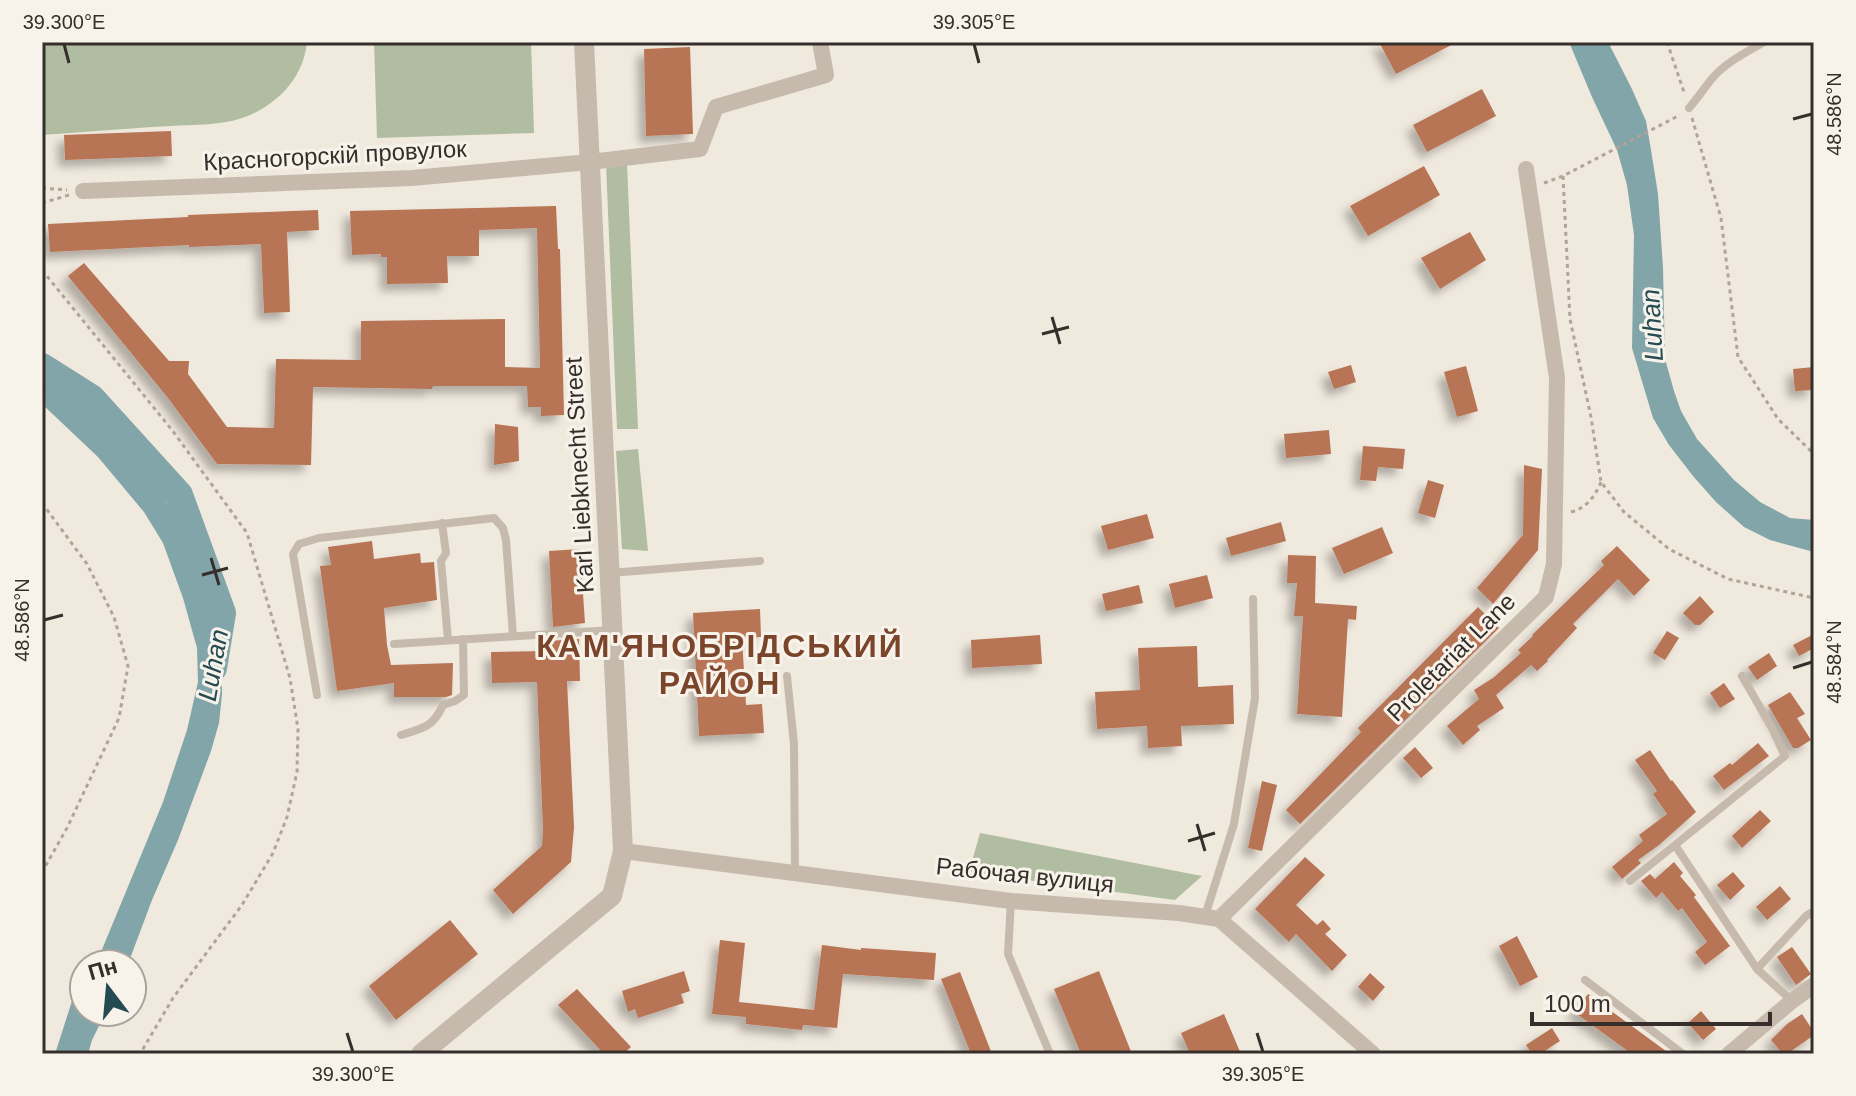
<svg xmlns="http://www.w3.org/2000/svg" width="1856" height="1096" font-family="Arial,sans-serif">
<defs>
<filter id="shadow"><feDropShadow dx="-7" dy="7" stdDeviation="4" flood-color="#0004"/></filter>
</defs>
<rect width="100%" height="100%" fill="#f0e9de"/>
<path fill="#b1bda0" d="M42 42H307C303 84 267 115 226 122 202 126 176 125 152 127 115 130 79 132 42 135Z
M374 42H531L534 133 377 138Z
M606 163H627L638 429H617Z
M638 449 648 551 622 549 616 451Z
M980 833 1202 876 1175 900 969 872Z"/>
<path fill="#81a5a9" d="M1569 42H1608L1631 87 1646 121 1651 150 1658 194 1663 268 1665 359 1674 391 1681 411 1697 439 1734 480 1760 502 1790 518 1814 520V552L1770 540 1744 527 1716 502 1693 476 1669 445 1653 418 1632 348 1634 235 1627 185 1617 150 1592 97Z
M42 371 135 458 161 493 192 546 198 575 208 605 218 622 221 639 222 694 219 723 211 751 178 840 152 900 128 964H96L163 802 187 730 198 682 197 648 183 598 163 543 144 512 98 457 42 404Z
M84 976V1012H106L92 1040 88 1054H55L72 1001Z"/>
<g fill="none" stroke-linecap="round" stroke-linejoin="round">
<path stroke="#81a5a9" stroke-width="28" d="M42 367 91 398 179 495 222 613 213 668"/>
</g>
<path fill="#b87454" filter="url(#shadow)" d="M1379 42H1457L1396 74Z
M690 47 693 134 646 136 644 49Z
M1482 89 1496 116 1427 152 1413 125Z
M171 131 172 156 65 160 64 135Z
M1424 166 1440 195 1368 236 1350 206Z
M556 206 558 249H560L564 415 541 416V407H528L527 386H433L432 389 313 387 311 465 217 464 168 398 68 276 84 263 169 361H189L188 374 227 427 274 428 276 359 361 360V321L505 319V367L540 368 537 228 479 230V256H447L448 283 387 284V257H381V254L352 255 350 211Z
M318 210 319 230 287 232 290 312 264 313 261 244 189 247V245L50 252 48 224 188 217V215Z
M1470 232 1486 260 1440 289 1421 258Z
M1351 365 1356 382 1334 389 1328 372Z
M1466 366 1478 411 1457 417 1444 372Z
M1814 367V390L1795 391 1793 369Z
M495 424 518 427 519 461 494 465Z
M1329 430 1331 454 1286 458 1284 434Z
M1363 446 1405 449 1403 469 1378 467 1376 481 1360 480Z
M1524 465 1542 469 1538 550 1493 604 1477 588 1523 535Z
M1428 480 1444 485 1435 518 1418 513Z
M1147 514 1154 538 1108 550 1101 526Z
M1281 522 1286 541 1231 556 1226 538Z
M1382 527 1393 553 1344 574 1332 548Z
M372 541 374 559 420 553 421 563 434 562 437 600 384 608 387 645 391 665 453 663 452 695 446 697H394V683L337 691 320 566 331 565 328 547Z
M1617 546 1650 580 1634 596 1618 579 1573 624 1577 628 1547 660 1548 661 1537 671 1531 665 1496 695 1504 708 1477 726 1480 730 1463 745 1447 726 1479 699 1474 690 1493 678 1521 653 1518 650 1533 636 1532 635 1604 565 1601 561Z
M580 549 585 623 553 627 549 551Z
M1288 555 1316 556 1315 603 1357 606 1356 620 1348 619 1342 717 1297 714 1303 616H1294L1297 583H1287Z
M1207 575 1213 598 1175 608 1169 584Z
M1139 585 1143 603 1106 611 1102 594Z
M1700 596 1714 612 1700 625H1695L1683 613Z
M1478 607 1499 628 1300 824 1286 810 1361 732 1358 728Z
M760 609 761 637 742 638 746 705 762 704 764 733 699 736 693 613Z
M1667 631 1679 638 1665 660 1653 653Z
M1814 634V648L1799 656 1793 645Z
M1040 635 1042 664 972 668 971 640Z
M579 639 580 681H567L574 827 571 862 513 914 493 890 542 846 543 829 537 682 492 683 491 652 548 651 547 641Z
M1197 646 1198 687 1233 685 1234 724 1181 726 1182 746 1148 748 1147 726 1097 729 1095 692 1140 690 1138 648Z
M1769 653 1777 666 1757 680 1748 667Z
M1724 683 1735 699 1720 708 1710 693Z
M1790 692 1805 714 1797 718 1811 740 1798 748H1793L1768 705Z
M1758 743 1769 756 1724 790 1713 776 1730 763 1732 765Z
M1415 747 1433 768 1421 778 1403 758Z
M1650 750 1671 781 1672 780 1696 812 1659 845 1638 860 1641 863 1622 879 1612 867 1643 841 1639 835 1667 814 1653 794 1657 791 1635 760Z
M1262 781 1277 785 1262 851 1248 848Z
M1760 810 1771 821 1742 848 1732 836Z
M1305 857 1325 875 1296 905 1317 925 1323 920 1331 929 1325 934 1347 955 1332 971 1296 934 1289 942 1255 909Z
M1674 862 1683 873 1680 876 1696 895 1694 897 1730 946 1705 965 1695 952 1707 942 1682 908 1678 911 1662 892 1656 898 1641 881 1650 874 1655 879Z
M1733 872 1745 886 1730 900 1717 885Z
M1780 886 1791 899 1767 920 1756 907Z
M450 920 478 954 396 1020 369 986Z
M1517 936 1538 977 1520 986 1499 946Z
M720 940 745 943 739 1002 814 1010 822 945 861 950V948L936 953 934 980 843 974 837 1028 803 1025 802 1030 746 1024V1017L712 1014Z
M1792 947 1811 974 1796 985 1777 957Z
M684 971 690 991 681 994 684 1003 638 1018 635 1009 628 1012 622 991Z
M1099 971 1132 1054H1081L1054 989Z
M960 972 992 1054H971L941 979Z
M1370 973 1385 987 1373 1001 1358 987Z
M577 989 631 1047 623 1054H604L558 1005Z
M1588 994 1670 1054H1632L1574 1012Z
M1701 1011 1716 1029 1703 1040 1688 1023Z
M1224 1014 1241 1054H1190L1181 1033Z
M1802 1014 1814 1032V1035L1787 1054H1783L1771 1040 1787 1024Z
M1552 1028 1560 1041 1540 1054H1532L1526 1045Z"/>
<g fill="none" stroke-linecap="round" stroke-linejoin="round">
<path stroke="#b2a496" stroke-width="3" stroke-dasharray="4 4" stroke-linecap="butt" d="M1667 42 1685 95
M1692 118 1721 218 1738 357 1778 419 1814 454
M1563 176 1570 319 1591 417 1601 482 1624 512 1669 549 1728 579 1814 598
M1544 183 1563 176 1680 115
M42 188 67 190
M42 203 69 195
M42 270 172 430 247 533 290 678 298 729 297 772 287 817 273 853 242 905 173 998 140 1054
M42 503 87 564 114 617 128 666 119 718 67 828 42 872
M1571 512C1587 508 1595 496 1601 482"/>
<path stroke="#c6baac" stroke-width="8" d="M1689 108C1697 99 1703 90 1710 81 1724 63 1745 53 1764 42
M442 523 446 553 441 561 448 640
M610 573 760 561
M394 644 612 630
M787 676 794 744 795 873
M1742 676 1772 728 1785 756 1675 845 1757 969 1792 1001
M317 695 293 554 299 544 319 538 494 518 503 528 506 540 513 636
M401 735C424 728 433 727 443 705L455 701 464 695 463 639
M1630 881 1675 845
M1011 901 1008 954 1050 1054
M1205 916 1234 824 1255 698 1253 599
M1757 969 1806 916 1814 911
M1585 980 1683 1054"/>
<path stroke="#c6baac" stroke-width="16" d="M83 191 412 178 590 162 700 149 716 107 826 75 820 42
M623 851 1011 901 1179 913 1219 919 1373 1054
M1219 919 1546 597 1554 564 1557 378 1526 169
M1729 1054 1792 1001 1814 985"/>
<path stroke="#c6baac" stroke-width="20" d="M421 1054 612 896 623 851 584 42"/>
</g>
<path fill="none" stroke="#352e2a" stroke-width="3" d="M64 44 69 63M974 44 979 63M1793 119 1812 114M1052 317 1060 344M1042 334 1069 327M211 558 219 585M202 575 228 568M44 620 63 615M1793 668 1812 662M1197 824 1205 851M1188 841 1215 833M347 1033 353 1052M1257 1033 1263 1052"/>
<g text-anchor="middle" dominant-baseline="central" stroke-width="6" stroke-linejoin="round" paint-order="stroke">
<g font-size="24" fill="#352e2a" stroke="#f8f3ea">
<text transform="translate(335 155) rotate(-3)">Красногорскій провулок</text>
<text transform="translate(579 475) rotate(-93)">Karl Liebknecht Street</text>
<text transform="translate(1451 657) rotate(-45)">Proletariat Lane</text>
<text transform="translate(1025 875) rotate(6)">Рабочая вулиця</text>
</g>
<g font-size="26" font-style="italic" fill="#244b52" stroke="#f8f3ea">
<text transform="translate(1652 325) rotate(-93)">Luhan</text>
<text transform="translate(213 665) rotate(-80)">Luhan</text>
</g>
<g font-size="32" font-weight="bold" letter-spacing="2" fill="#7b452c" stroke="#f8f3ea">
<text x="720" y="646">КАМ'ЯНОБРІДСЬКИЙ<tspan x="720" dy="37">РАЙОН</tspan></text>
</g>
</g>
<rect width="1856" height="1096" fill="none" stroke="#f8f3ea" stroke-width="88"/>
<g transform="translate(108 988) rotate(344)"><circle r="38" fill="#f8f3ea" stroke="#aaa49d" stroke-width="2"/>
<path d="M0-6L14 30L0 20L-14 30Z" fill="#244b52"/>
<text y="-12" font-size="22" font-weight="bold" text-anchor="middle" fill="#352e2a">Пн</text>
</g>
<path d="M1532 1012v12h238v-12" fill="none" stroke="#352e2a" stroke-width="4"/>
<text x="1544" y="1012" font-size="24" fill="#352e2a" stroke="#f8f3ea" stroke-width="6" paint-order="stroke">100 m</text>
<rect x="44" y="44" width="1768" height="1008" fill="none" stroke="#352e2a" stroke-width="3"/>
<g font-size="20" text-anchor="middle" fill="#352e2a">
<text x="64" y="29">39.300°E</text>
<text x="974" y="29">39.305°E</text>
<text transform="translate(1834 114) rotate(-90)" y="7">48.586°N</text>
<text transform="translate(22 620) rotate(-90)" y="7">48.586°N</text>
<text transform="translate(1834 662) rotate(-90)" y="7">48.584°N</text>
<text x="353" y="1081">39.300°E</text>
<text x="1263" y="1081">39.305°E</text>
</g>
</svg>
